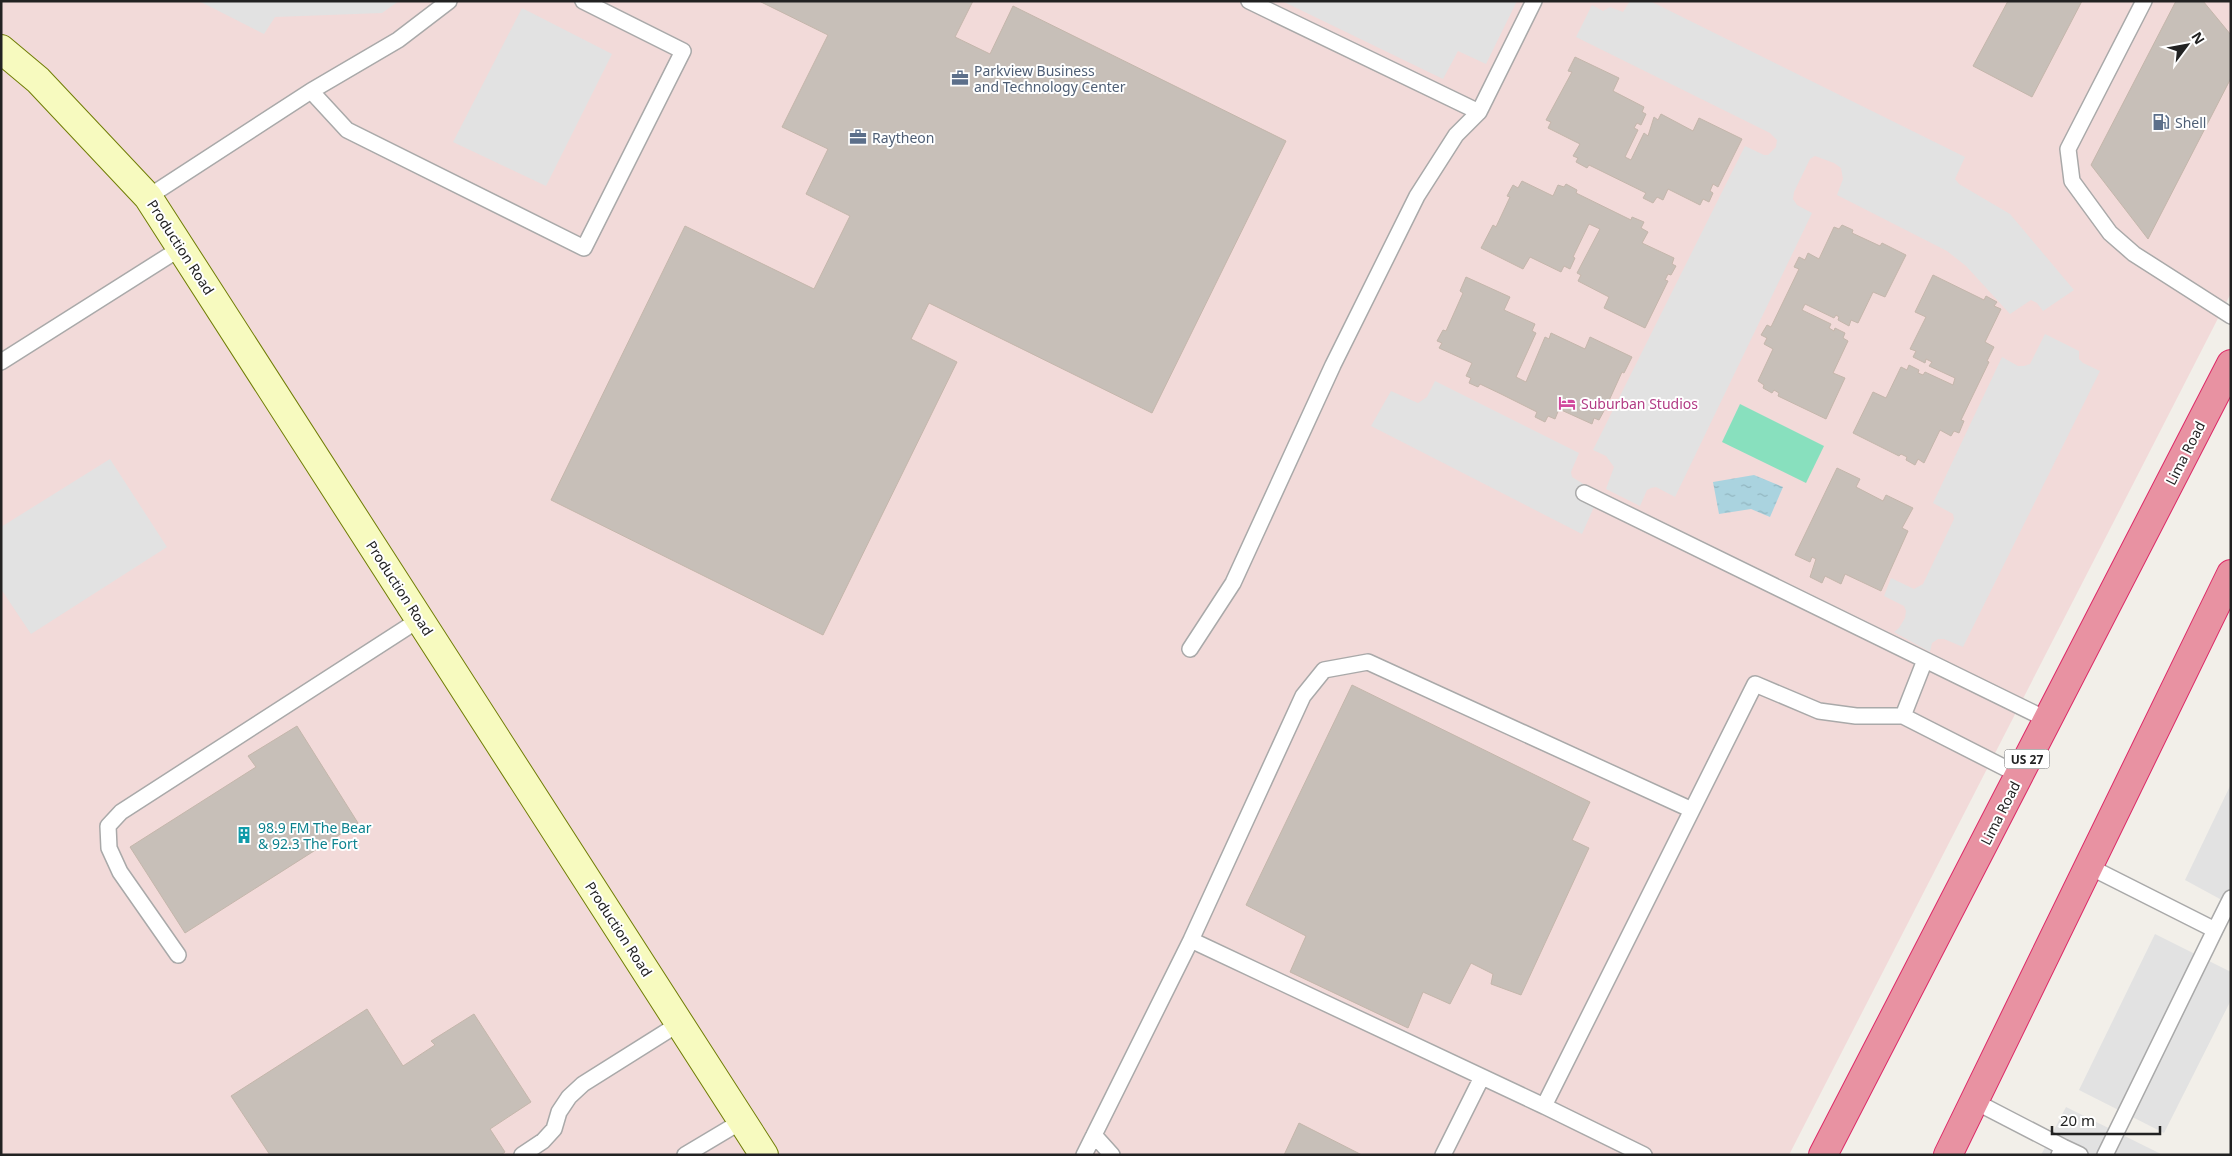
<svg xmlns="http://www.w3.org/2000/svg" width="2232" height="1156" font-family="'Noto Sans',sans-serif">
<defs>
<pattern id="water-ripples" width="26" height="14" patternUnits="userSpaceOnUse" patternTransform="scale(1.25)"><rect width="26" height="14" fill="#aad3df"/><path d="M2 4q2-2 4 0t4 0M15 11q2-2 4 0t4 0" fill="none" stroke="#92b5bf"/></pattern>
</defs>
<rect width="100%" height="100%" fill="#f2efe9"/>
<path fill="#f2dad9" d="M1 1H2231V293L1789 1155H1Z"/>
<path fill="#88e0be" d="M1740 404 1824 446 1806 483 1722 442Z"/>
<path fill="#e2e2e2" d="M199 1H399L382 13 275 17 264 34Z
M1282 1H1517L1486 64 1458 51 1443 79Z
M1630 1H1650L1965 157 1955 179 1959 184 2010 214 2074 290 2043 311 2037 303 2031 300 2010 314 1966 266 1947 251 1837 195 1843 179 1841 168 1834 163 1815 156 1810 159 1794 192 1793 199 1797 205 1812 213 1675 497 1656 487 1651 488 1647 490 1640 506 1606 489 1614 467 1606 456 1593 450 1745 146 1764 155H1768L1776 147 1777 140 1770 133 1576 37 1592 5 1603 11 1610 7 1623 12Z
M522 8 612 54 546 186 453 142Z
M2045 334 2079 351V359L2083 363 2100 371 1963 647 1944 639H1938L1932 643 1930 652 1894 632 1899 628 1905 618 1906 611 1904 606 1884 596 1891 578 1914 589 1923 584 1954 519 1953 514 1933 503 2002 357 2018 366H2024L2030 364Z
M1435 381 1579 453 1571 472 1572 477 1595 491H1601L1582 534 1371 426 1391 391 1418 403 1427 397Z
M110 459 167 547 31 634 1 589V527Z
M2231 784V905L2185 880Z
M2155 934 2231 972V1000L2164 1133 2079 1090Z
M2066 1107 2163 1155H2041Z"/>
<path fill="url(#water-ripples)" d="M1754 475 1783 487 1770 517 1751 509 1719 514 1713 482Z"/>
<path fill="#c7bfb8" stroke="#c4b6ab" d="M759 1H973L955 37 990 54 1013 6 1286 141 1152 413 929 303 911 339 957 362 823 635 551 500 685 226 814 289 850 216 806 194 828 149 782 127 828 35Z
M2008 1H2082L2032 97 1973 66Z
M2176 1H2203L2231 35V78L2148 239 2091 165Z
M1575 57 1619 78 1613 91 1644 107 1642 112 1646 114 1641 125 1637 123 1634 128 1638 130 1625 157 1631 160 1644 133 1648 136 1654 117 1658 120 1661 114 1693 131 1699 118 1742 139 1718 187 1713 184 1710 191 1713 193 1709 202 1703 199 1700 205 1668 189 1663 200 1657 197 1653 203 1643 198 1646 193 1589 165 1587 168 1576 162 1578 158 1573 156 1580 144 1548 128 1551 122 1546 120 1572 72 1568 71Z
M1522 181 1553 196 1558 185 1564 187 1566 184 1577 190 1576 193 1631 220 1632 217 1644 222 1641 228 1648 232 1642 243 1674 258 1672 264 1676 266 1671 275 1668 274 1665 280 1668 281 1645 328 1604 308 1609 297 1578 281 1581 275 1577 273 1600 229 1589 224 1573 257 1575 258 1570 269 1564 266 1561 272 1530 257 1523 269 1481 248 1493 225 1496 227 1510 197 1507 196 1513 185 1518 188Z
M1842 225 1853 230 1852 233 1880 246 1882 243 1906 255 1885 297 1873 292 1858 323 1851 320 1849 326 1838 320 1839 317 1836 315 1834 318 1805 304 1802 310 1831 324 1829 328 1834 331 1835 328 1845 333 1843 338 1848 341 1833 373 1845 378 1826 419 1778 396 1779 393 1774 390 1772 393 1763 388 1764 385 1758 381 1773 349 1764 344 1767 338 1761 335 1767 325 1771 327 1799 269 1794 267 1799 257 1805 260 1808 253 1819 259 1834 227 1839 229Z
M1933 275 1984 300 1986 296 1997 302 1994 306 2001 309 1985 342 1994 347 1987 361 1989 362 1961 420 1964 421 1959 433 1954 431 1951 436 1940 430 1924 463 1918 459 1915 465 1906 460 1907 457 1901 454 1899 456 1853 433 1873 392 1886 398 1901 367 1907 370 1909 365 1919 370 1918 373 1923 375 1925 372 1953 385 1955 378 1929 366 1932 362 1926 359 1925 363 1913 357 1916 351 1910 349 1926 317 1915 312Z
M1466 277 1510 297 1504 310 1535 324 1532 331 1536 333 1516 377 1526 382 1545 337 1549 339 1551 333 1585 349 1590 337 1632 357 1624 373 1622 372 1607 405 1604 403 1602 407 1605 409 1599 420 1594 418 1592 424 1559 409 1555 419 1548 416 1545 422 1535 417 1537 412 1501 394 1480 384 1478 387 1469 383 1471 378 1466 376 1472 363 1439 348 1442 343 1437 341 1443 330 1446 331 1463 293 1460 291Z
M1837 468 1860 479 1856 487 1883 501 1886 495 1913 508 1902 528 1908 531 1881 591 1845 574 1841 584 1825 576 1822 583 1810 577 1816 559 1812 557 1810 562 1795 555Z
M1352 685 1590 802 1572 840 1589 848 1521 995 1491 984 1493 974 1471 963 1450 1004 1423 992 1408 1028 1290 972 1306 936 1246 905Z
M297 726 358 823 185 933 130 847 256 767 248 756Z
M367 1009 403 1066 435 1045 431 1041 474 1014 531 1102 490 1129 505 1152 501 1155H270L231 1096Z
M1299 1123 1362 1155H1284Z"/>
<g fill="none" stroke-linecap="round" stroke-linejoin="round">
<g stroke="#a9a9a9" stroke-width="18">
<path id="lane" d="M1249 1 1479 112
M2144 1 2068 149 2072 181 2110 233 2134 254 2231 316
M311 91 347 130 584 248 683 51 583 1
M148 197 311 91 398 40 449 1
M1 362 181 248
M1584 493 2048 720
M1190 649 1233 583 1333 365 1417 196 1456 135 1479 112 1534 1
M1903 716 1925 660
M2088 866 2215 930 2231 898
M1191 940 1544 1106
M178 955 120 872 109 848 108 826 121 812 420 619
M1974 1101 2063 1147 2059 1155
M1094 1135 1112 1155
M2063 1147 2080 1155
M522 1155 543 1141 554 1129 559 1112 569 1097 583 1084 680 1023
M685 1155 742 1121
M1084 1155 1191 940 1303 696 1324 670 1368 662 1692 810
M1443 1155 1482 1077
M1644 1155 1544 1106 1755 684 1819 711 1856 716H1903L2019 775
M2105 1155 2215 930"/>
</g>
<g stroke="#707d05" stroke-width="30">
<path id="secondary" d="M1 49 38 80 148 197 764 1155"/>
</g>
<g stroke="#dc2a67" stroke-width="30">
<path id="highway" d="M1823 1155 2231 364
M1948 1155 2231 574"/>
</g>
<use href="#lane" stroke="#fff" stroke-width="15"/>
<use href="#secondary" stroke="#f7fabf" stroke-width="28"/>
<use href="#highway" stroke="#e892a2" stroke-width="28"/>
</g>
<defs>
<g id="office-bare" transform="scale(1.35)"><path d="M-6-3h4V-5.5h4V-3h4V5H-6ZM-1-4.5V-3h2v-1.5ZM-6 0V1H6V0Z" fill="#5c6f8a" stroke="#fff" stroke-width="2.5" paint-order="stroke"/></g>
<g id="fuel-bare" transform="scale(1.35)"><path d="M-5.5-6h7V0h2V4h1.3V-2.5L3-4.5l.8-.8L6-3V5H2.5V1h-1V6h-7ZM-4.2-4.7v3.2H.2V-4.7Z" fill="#5c6f8a" stroke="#fff" stroke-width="2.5" paint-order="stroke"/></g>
<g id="hotel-bare" transform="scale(1.35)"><path d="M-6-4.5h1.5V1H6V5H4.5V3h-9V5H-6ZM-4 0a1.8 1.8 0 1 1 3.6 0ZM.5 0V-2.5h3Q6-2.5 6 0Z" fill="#d1479c" stroke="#fff" stroke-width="2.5" paint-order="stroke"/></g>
<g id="building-bare" transform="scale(1.35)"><path d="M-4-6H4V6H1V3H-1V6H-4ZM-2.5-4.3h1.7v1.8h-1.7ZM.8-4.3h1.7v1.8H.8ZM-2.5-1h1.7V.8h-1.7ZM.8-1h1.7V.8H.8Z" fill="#0f9aa8" stroke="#fff" stroke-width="2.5" paint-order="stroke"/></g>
</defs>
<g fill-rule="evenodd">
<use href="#office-bare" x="960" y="78"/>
<use href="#fuel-bare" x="2161" y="122"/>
<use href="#office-bare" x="858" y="137"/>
<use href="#hotel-bare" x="1567" y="403"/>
<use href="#building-bare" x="244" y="835"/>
</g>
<g text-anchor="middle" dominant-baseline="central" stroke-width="4" stroke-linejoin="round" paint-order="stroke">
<rect fill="#fff" stroke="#646464" stroke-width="1" x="2004.5" y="749.5" width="45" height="19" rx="4"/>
<g font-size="12" font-weight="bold" fill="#222">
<text x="2027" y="759">US 27</text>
</g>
<g font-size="14" fill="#4e5e75" stroke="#fff" text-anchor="start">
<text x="974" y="70">Parkview Business<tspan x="974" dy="16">and Technology Center</tspan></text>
<text x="2175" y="122">Shell</text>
<text x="872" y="137">Raytheon</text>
</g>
<g font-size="14" fill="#222" stroke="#fff">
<text transform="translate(181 247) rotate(57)">Production Road</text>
<text transform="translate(2185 453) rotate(-63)">Lima Road</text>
<text transform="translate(400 588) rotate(57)">Production Road</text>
<text transform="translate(2000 813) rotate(-63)">Lima Road</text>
<text transform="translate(619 929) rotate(57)">Production Road</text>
</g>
<g font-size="14" fill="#b23c85" stroke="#fff" text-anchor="start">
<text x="1581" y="403">Suburban Studios</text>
</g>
<g font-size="14" fill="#0d838f" stroke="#fff" text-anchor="start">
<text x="258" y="827">98.9 FM The Bear<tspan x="258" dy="16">&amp; 92.3 The Fort</tspan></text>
</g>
</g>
<rect width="2232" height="1156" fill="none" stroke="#222222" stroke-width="5"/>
<g transform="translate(2187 45) rotate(58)" stroke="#ffffff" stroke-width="4" paint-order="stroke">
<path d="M0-4L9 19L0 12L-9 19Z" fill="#222222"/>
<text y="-8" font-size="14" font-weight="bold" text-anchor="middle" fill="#222222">N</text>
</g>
<path d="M2052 1126v8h108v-8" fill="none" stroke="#222222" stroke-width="2.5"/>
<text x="2060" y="1126" font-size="15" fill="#222222" stroke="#ffffff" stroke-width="4" paint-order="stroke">20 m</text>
</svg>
